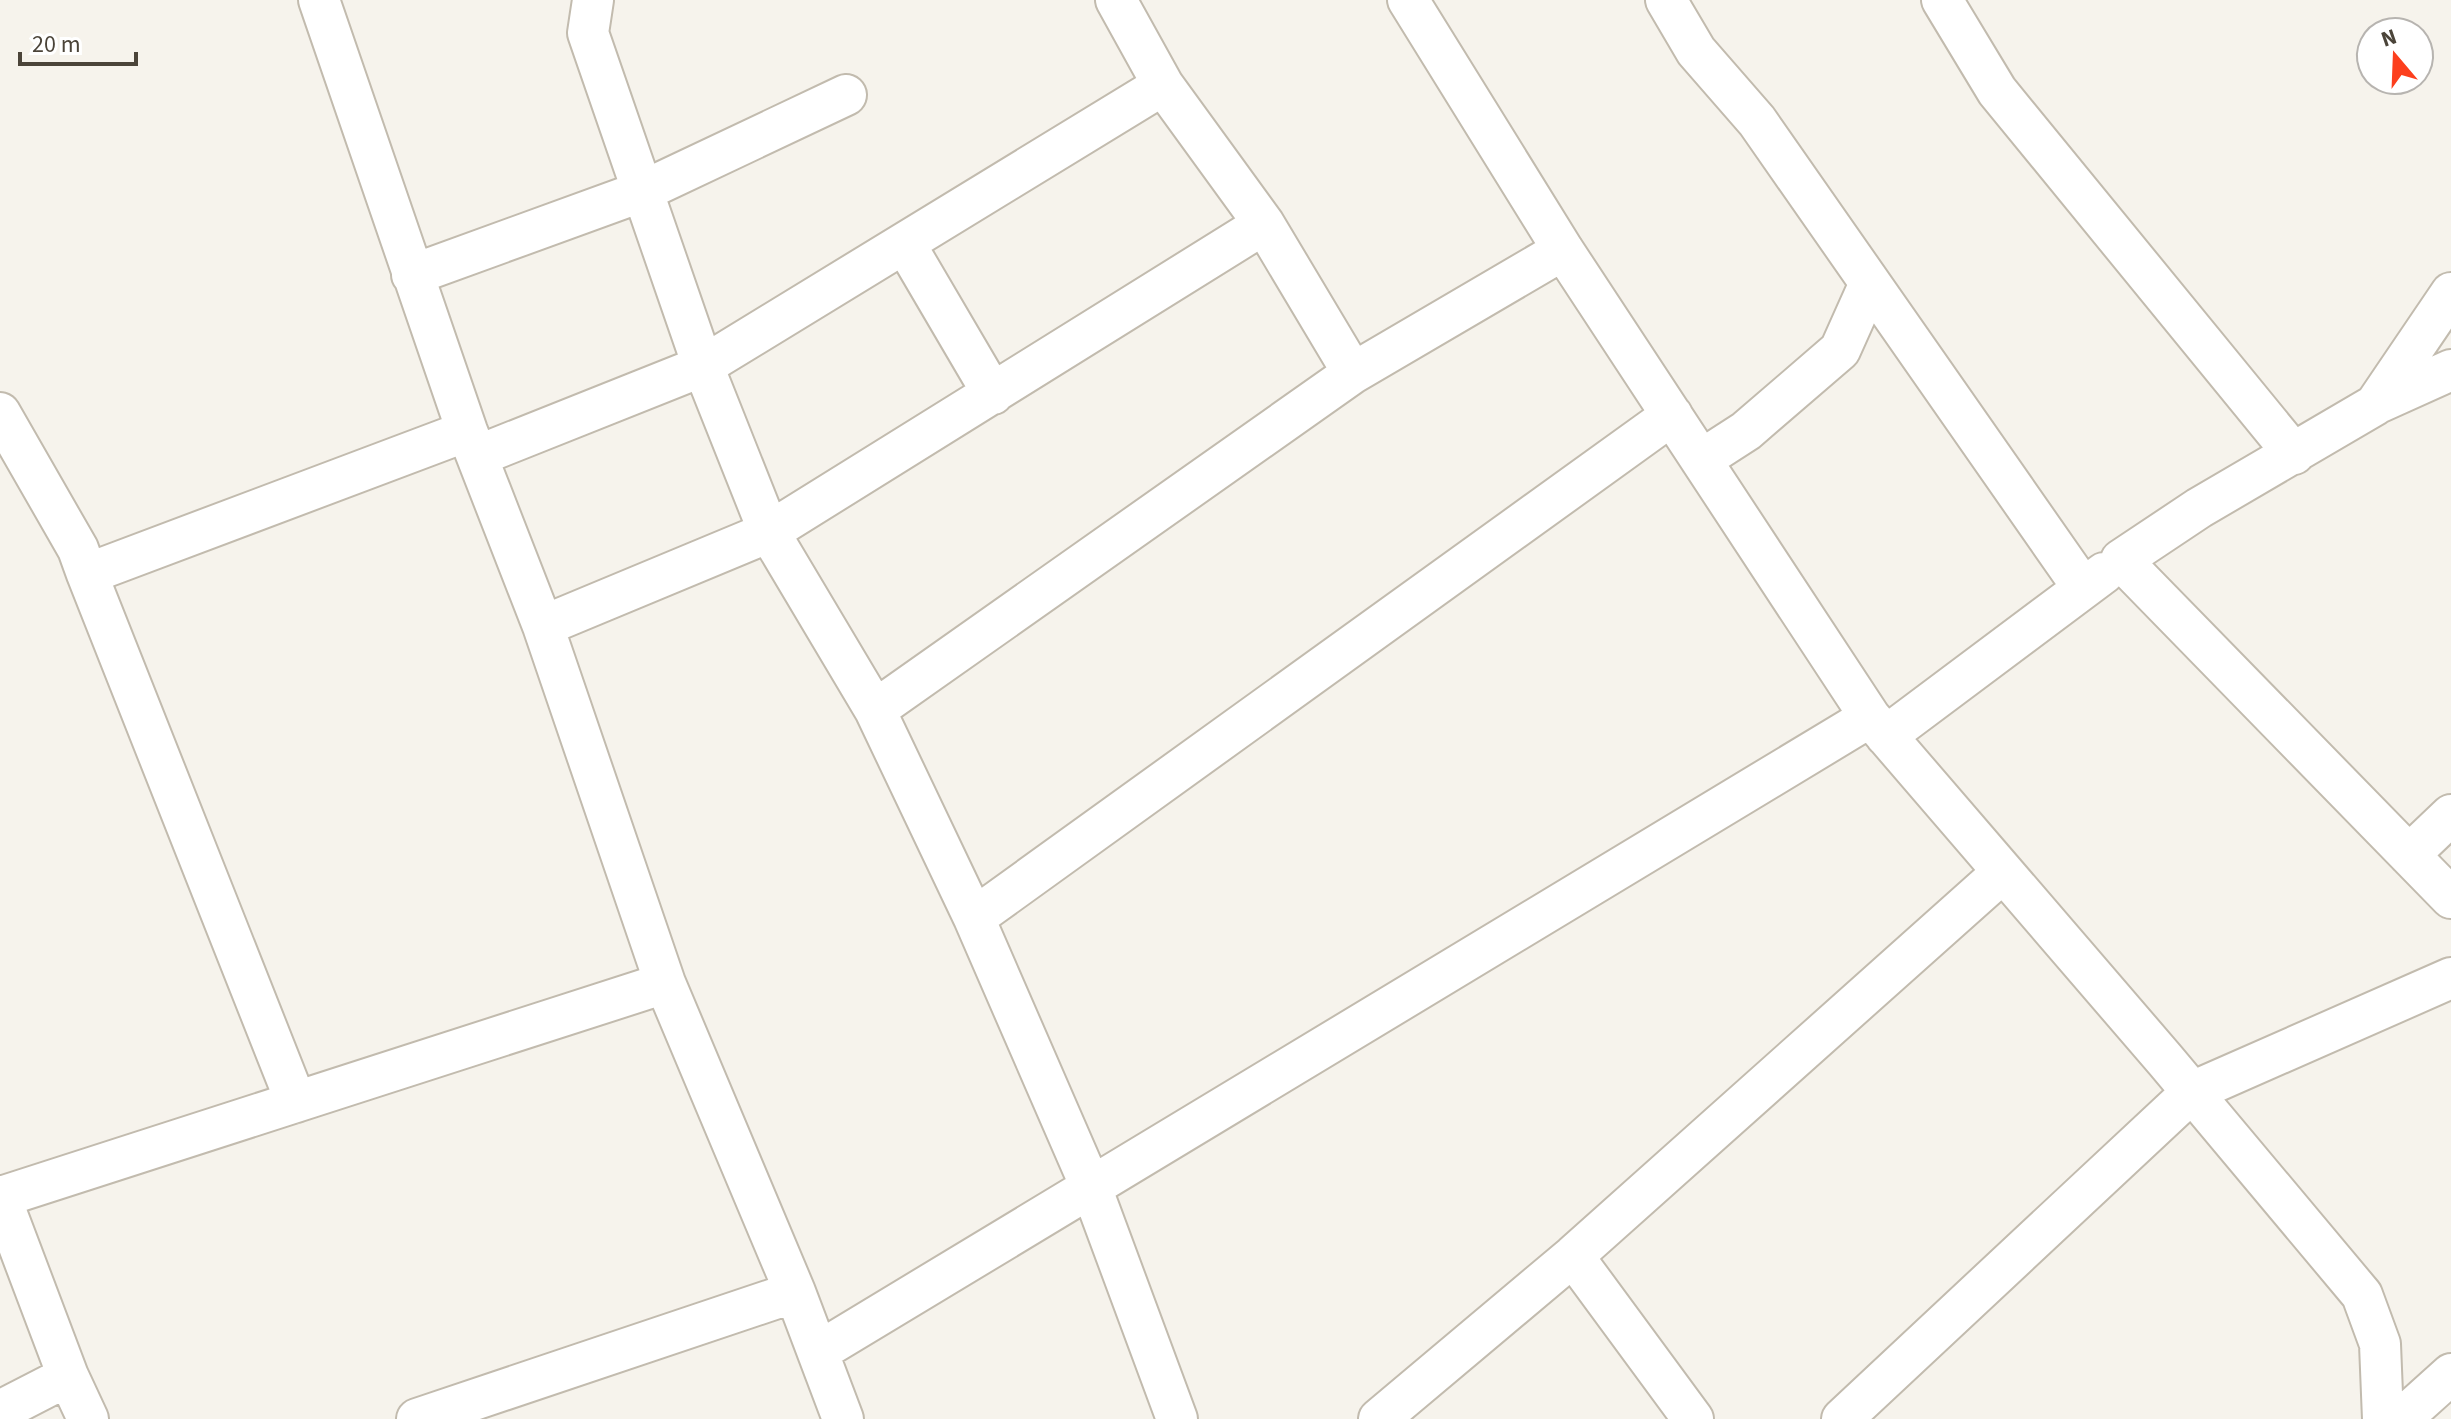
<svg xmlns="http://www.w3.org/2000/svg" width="2451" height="1419" font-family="'Source Sans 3',sans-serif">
<rect width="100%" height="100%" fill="#f6f3ec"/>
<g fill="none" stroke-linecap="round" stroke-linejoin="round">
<g stroke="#c2bbae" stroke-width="44">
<path id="minor" d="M319 0 467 431 543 626 665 983 795 1292 843 1419
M593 0 588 33 703 366 769 532 875 710 974 918 1091 1187 1177 1419
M1116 0 1163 85 1264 224 1353 373
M1408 0 1563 250 1870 717 2166 1061 2362 1295 2380 1344 2383 1419
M1666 0 1696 51 1757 121 2083 588
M1942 0 1997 91 2294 454
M905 244 993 394
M412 275 643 191 846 95
M2451 293 2375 405 2199 508 2121 560 2451 898
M2378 403 2451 370
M0 413 78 549 87 574 467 431
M477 456 703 366 1163 85
M1701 460 1746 431 1840 350 1870 283
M87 574 296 1102
M543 626 769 532 1264 224
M875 710 1353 373 1563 250
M1886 736 2104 573
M2409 855 2451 815
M974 918 1672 415
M0 1196 68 1376 88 1419
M1 1197 665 983
M1573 1256 1693 1419
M818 1352 1870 717
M0 1411 68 1376
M417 1419 795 1292
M1379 1419 1573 1256 2003 872
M1842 1419 2192 1092 2451 978
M2401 1419 2451 1374"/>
</g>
<use href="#minor" stroke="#fff" stroke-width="40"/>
</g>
<g transform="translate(2395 56) rotate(341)"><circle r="38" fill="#ffffff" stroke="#b7b4b0" stroke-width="2"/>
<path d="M0-6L14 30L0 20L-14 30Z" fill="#fc3f1d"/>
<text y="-12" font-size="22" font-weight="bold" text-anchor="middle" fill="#4b4439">N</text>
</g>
<path d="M20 52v12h116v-12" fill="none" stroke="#4b4439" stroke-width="4"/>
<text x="32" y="52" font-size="24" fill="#4b4439" stroke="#ffffff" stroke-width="6" paint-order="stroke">20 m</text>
</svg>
